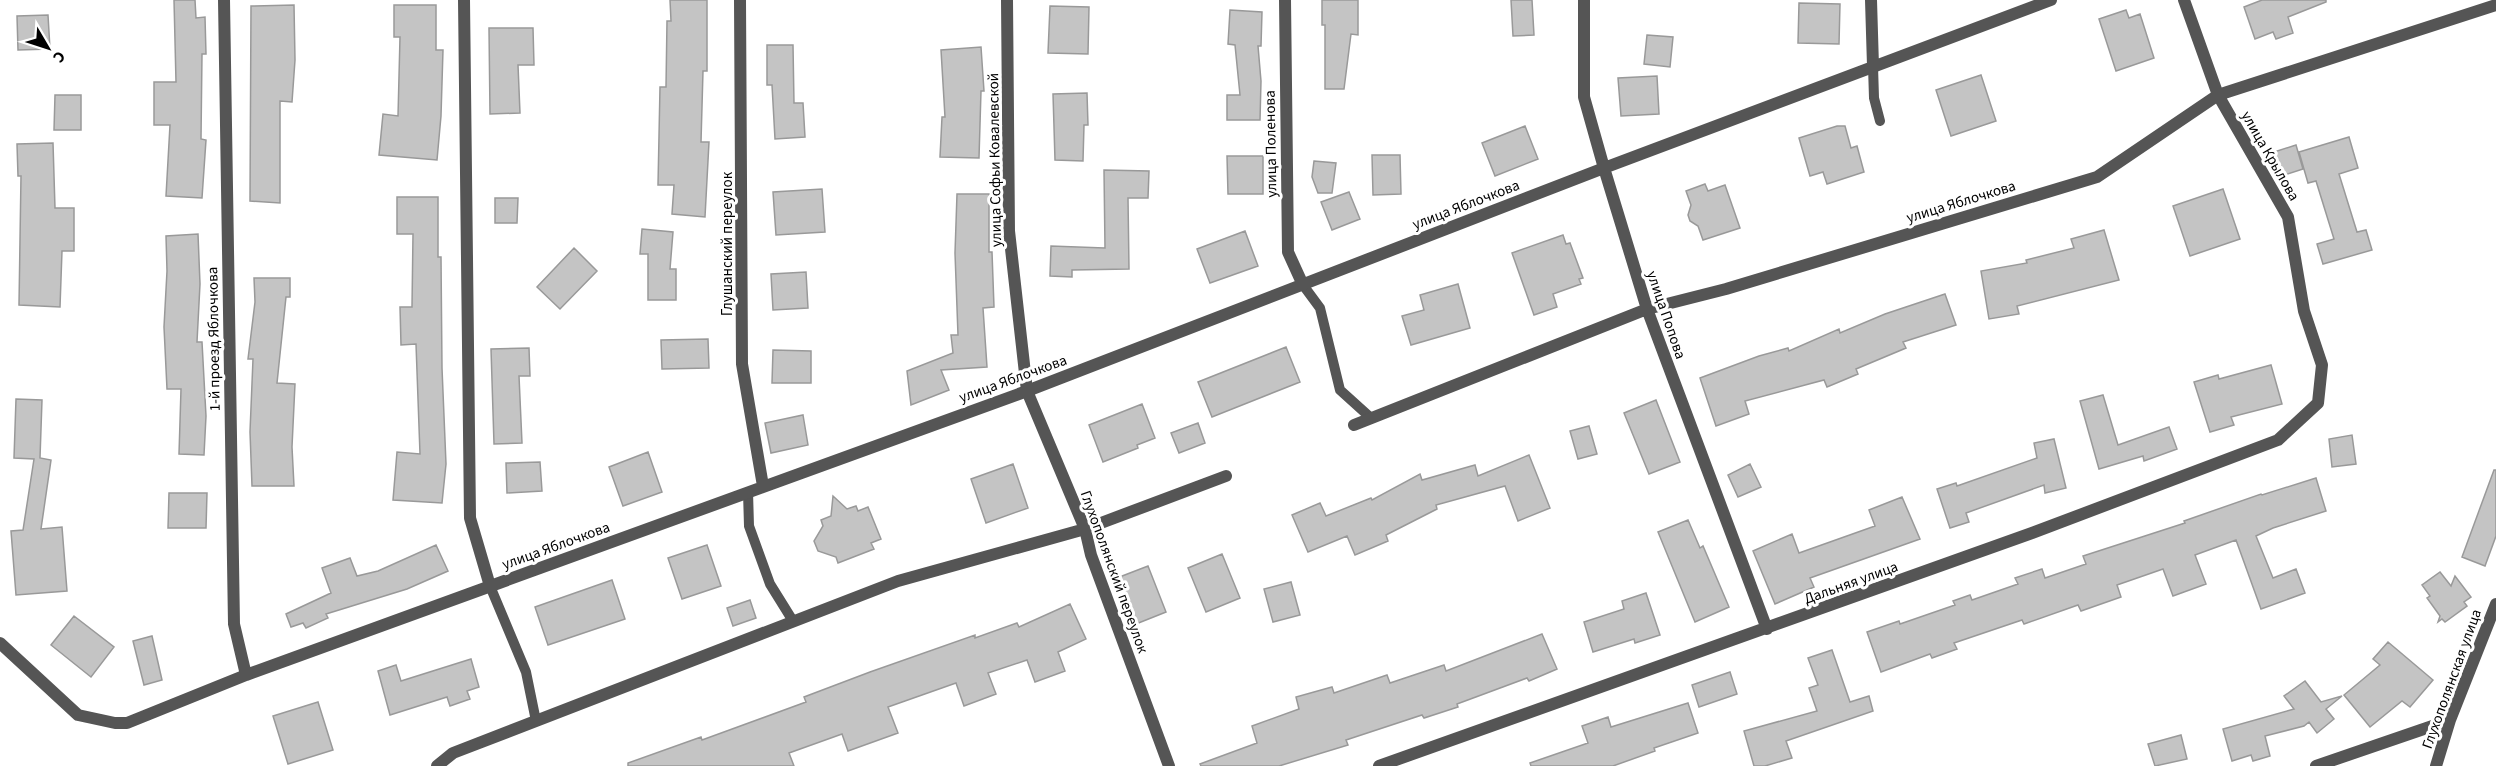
<svg xmlns="http://www.w3.org/2000/svg" width="2496" height="766" font-family="'Source Sans 3',sans-serif">
<rect width="100%" height="100%" fill="#fff"/>
<path fill="#c4c4c4" stroke="#999" stroke-width="1.5" d="M174 0H195L196 18 205 17 206 54H202L201 139 206 140 202 198 166 196 170 125H154V82H176Z
M670 0H707V71H703L701 142H709L705 217 672 214 674 185H658L660 87H666L667 21H671Z
M1322 0H1358V35L1351 34 1344 89H1325V25H1322Z
M1511 0H1532L1534 35 1513 36Z
M2262 0H2326V2L2288 17 2293 33 2276 39 2273 32 2255 39 2244 7Z
M1799 3 1840 4 1839 44 1798 43Z
M294 5 295 60 292 102 280 101V203L250 201 251 6Z
M394 5H436V50H443L441 116 437 160 379 155 383 114 398 116 400 37H394Z
M1050 6 1089 7 1088 54 1048 53Z
M1230 10 1262 12 1261 46H1258L1261 81 1260 120H1227V95H1240L1235 45 1228 44Z
M2126 10 2129 18 2140 14 2154 58 2116 71 2099 19Z
M48 15 50 49 18 50 17 16Z
M489 28H533L534 65H518L520 113 490 114Z
M1647 35 1673 37 1670 67 1644 64Z
M767 45H793L794 103H803L805 137 775 139 772 85H767Z
M981 47 984 91H981L979 158 940 157 942 117H945L941 50Z
M1981 75 1996 121 1951 136 1936 90Z
M1657 76 1659 114 1621 116 1618 78Z
M1087 93 1088 125H1084L1083 161 1055 160 1053 94Z
M55 95H81V130H54Z
M1525 126 1538 159 1495 176 1482 143Z
M1837 126H1845L1851 148 1857 146 1864 172 1827 184 1823 172 1810 176 1799 138Z
M2349 137 2358 168 2339 174 2357 232 2366 230 2372 250 2323 264 2317 244 2334 239 2316 181 2308 183 2299 152Z
M53 143 55 208H74V251H62L60 307 19 305 21 176H18L17 144Z
M2296 145 2303 169 2278 177 2271 153Z
M1372 155H1400L1401 194 1373 195Z
M1227 156H1263V194H1228Z
M1314 161 1336 163 1332 193H1318L1312 177Z
M1104 170 1149 171 1148 198H1128L1129 269 1072 270V277L1050 276 1051 246 1105 248Z
M1705 184 1708 191 1725 185 1740 228 1703 240 1698 226 1690 221 1688 215 1691 205 1686 191Z
M822 189 825 232 776 235 773 192Z
M2223 189 2240 239 2190 256 2173 206Z
M1349 192 1360 219 1332 230 1321 202Z
M957 194H989V252H992L994 307 983 308 987 367 941 370 949 390 911 405 907 371 953 353 951 335H958L955 253Z
M397 197H438V257H441L442 368 446 464 442 503 393 500 397 452 420 454 416 344 401 345 400 307H412L413 234H397Z
M495 198H518L517 223H495Z
M642 229 673 232 670 269H676V300H648V254H640Z
M2104 230 2119 280 2017 306 2019 314 1989 319 1981 271 2027 263 2026 260 2074 248 2071 239Z
M1245 231 1258 266 1210 283 1197 249Z
M198 234 200 284 197 342H202L206 416 204 455 179 454 181 389H167L164 327 167 271 166 236Z
M1563 235 1566 244 1570 243 1583 278 1579 279 1581 284 1553 294 1557 307 1534 315 1512 253Z
M574 248 597 271 560 309 537 287Z
M806 272 808 308 773 310 771 274Z
M254 278H290V297H286L277 383 295 384 292 447 294 486H252L250 432 253 359H248L255 302Z
M1458 284 1470 328 1411 345 1402 316 1424 310 1420 295Z
M1945 294 1956 325 1903 342 1906 348 1856 369 1858 374 1827 387 1824 380 1745 401 1749 414 1716 426 1700 378 1759 356 1788 348 1789 351 1839 329 1840 333 1885 314Z
M708 339 709 368 662 369 661 340Z
M1286 347 1300 382 1212 417 1198 382Z
M529 348 530 376H519L522 443 494 444 491 349Z
M773 350 811 351V383H772Z
M2271 365 2282 404 2231 417 2234 425 2210 432 2194 382 2218 375 2219 379Z
M2103 395 2118 445 2169 427 2177 449 2144 461 2143 456 2099 469 2080 401Z
M16 399 42 400 40 458 51 460 41 529 62 527 67 591 16 595 11 531 23 530 34 459 14 458Z
M1656 400 1680 462 1649 474 1624 413Z
M1142 404 1155 438 1137 445 1138 448 1103 462 1089 425Z
M803 415 808 445 771 453 765 423Z
M1198 423 1205 443 1179 453 1171 433Z
M1589 426 1597 454 1578 459 1570 431Z
M2352 435 2356 464 2332 467 2329 439Z
M2054 439 2066 488 2045 493 2044 485 1966 513 1969 522 1950 528 1937 489 1956 483 1957 486 2037 458 2034 443Z
M648 452 662 492 623 506 609 467Z
M1529 455 1550 508 1518 521 1505 486 1436 505 1437 509 1386 535 1388 541 1355 555 1347 536 1308 552 1292 515 1320 503 1326 516 1371 498 1372 500 1420 474 1422 480 1475 465 1478 476Z
M540 462 542 491 507 493 506 463Z
M1013 464 1028 508 986 523 971 479Z
M1750 464 1761 487 1738 497 1728 475Z
M2494 470H2496V536L2485 566 2462 557Z
M2316 478 2326 511 2273 528 2256 536 2273 578 2296 569 2305 593 2261 609 2236 540 2195 555 2206 584 2173 596 2163 569 2117 585 2121 597 2081 611 2078 605 2024 624 2022 620 1954 643 1957 649 1932 658 1930 654 1881 672 1867 632 1899 621 1900 624 1955 605 1953 601 1970 595 1972 600 2018 584 2015 578 2042 569 2045 578 2086 564 2083 556 2185 523 2184 521 2261 494 2262 495Z
M169 493H207L206 528H168Z
M833 496 847 509 856 506 858 511 868 507 881 539 871 543 874 549 838 563 836 557 818 551 814 541 823 526 821 520 831 516Z
M1902 497 1920 539 1810 578 1814 587 1775 604 1753 551 1792 534 1799 553 1875 526 1869 510Z
M1688 520 1700 548 1703 546 1729 607 1695 622 1658 532Z
M436 545 448 571 407 589 326 614 328 618 306 628 303 623 291 627 286 614 331 593 322 568 350 558 357 576 378 571Z
M707 545 721 586 682 599 668 558Z
M1222 554 1240 598 1206 612 1188 568Z
M1148 566 1166 612 1136 624 1117 578Z
M2440 572 2451 586 2455 576 2471 597 2464 602 2467 606 2445 622 2442 619 2438 622 2440 616 2427 598 2430 596 2422 585Z
M612 580 625 619 548 645 535 607Z
M1291 582 1300 615 1273 622 1264 589Z
M1646 593 1660 635 1635 643 1634 639 1593 652 1584 622 1624 609 1622 601Z
M750 600 756 618 733 626 727 608Z
M1070 604 1086 639 1058 652 1065 671 1035 682 1027 660 988 673 996 694 964 706 956 683 888 707 898 733 848 751 842 734 789 753 794 766H628V763L701 737 702 740 806 702 804 697 870 672 975 635V638L1017 623 1019 627Z
M74 616 114 647 91 677 51 645Z
M1542 634 1557 669 1529 681 1527 678 1457 704 1458 707 1424 718 1422 715 1346 740 1348 745 1279 766H1201L1200 764 1257 743 1252 726 1299 709 1296 697 1332 687 1334 693 1387 675 1390 683 1444 665 1446 671Z
M152 636 162 680 144 685 133 641Z
M2388 642 2433 680 2410 707 2402 701 2370 727 2344 695 2380 665 2373 659Z
M1832 650 1850 702 1869 696 1873 711 1786 741 1792 758 1765 766H1754L1744 731 1817 711 1809 688 1818 685 1808 658Z
M471 659 479 687 467 691 470 699 450 706 447 697 390 715 378 671 396 665 401 681Z
M1730 672 1737 694 1699 707 1692 685Z
M2305 681 2321 702 2342 696 2326 709 2334 719 2317 733 2309 722 2304 726 2265 736 2270 756 2253 761 2251 755 2232 761 2223 729 2294 709 2284 696Z
M318 702 333 750 288 764 273 716Z
M1688 703 1698 733 1654 748 1655 751 1613 766H1531L1530 763 1588 743 1582 726 1608 717 1611 727Z
M2181 735 2187 759 2155 766 2148 744Z"/>
<g fill="none" stroke-linecap="round" stroke-linejoin="round">
<path stroke="#555" stroke-width="10" d="M1873 66 1874 98 1880 121
M1303 285 1320 308 1340 390 1371 418
M748 492 749 526 770 584 793 621
M490 586 526 672 536 721"/>
<path stroke="#555" stroke-width="12" d="M224 0 234 624 246 675
M464 0 470 518 490 586
M740 0 742 364 763 486
M1007 0 1009 231 1027 391 1085 529 1091 555 1169 766
M1285 0 1288 252 1303 285
M1584 0V97L1604 168 1647 309 1767 629
M1871 0 1873 66
M1354 425 1647 309 1726 289 2097 177 2218 95 2496 5
M0 643 78 715 115 723H127L246 675 1027 391 1604 168 2051 0
M437 766 453 753 898 581 1085 529 1226 476
M1379 766 2032 533 2278 440 2318 403 2322 365 2304 311 2288 217 2218 95 2184 0
M2316 766 2450 720
M2436 766 2450 720 2496 604"/>
</g>
<g text-anchor="middle" dominant-baseline="central" stroke-width="6" stroke-linejoin="round" paint-order="stroke">
<g font-size="15" fill="#000" stroke="#fff">
<text transform="translate(1271 144) rotate(-91)">улица Поленова</text>
<text transform="translate(2270 156) rotate(60)">улица Крылова</text>
<text transform="translate(995 160) rotate(-91)">улица Софьи Ковалевской</text>
<text transform="translate(1961 202) rotate(-17)">улица Яблочкова</text>
<text transform="translate(1466 205) rotate(-21)">улица Яблочкова</text>
<text transform="translate(727 244) rotate(-90)">Глушанский переулок</text>
<text transform="translate(1666 315) rotate(71)">улица Попова</text>
<text transform="translate(214 339) rotate(-91)">1-й проезд Яблочкова</text>
<text transform="translate(1013 379) rotate(-20)">улица Яблочкова</text>
<text transform="translate(556 546) rotate(-20)">улица Яблочкова</text>
<text transform="translate(1114 572) rotate(70)">Глухополянский переулок</text>
<text transform="translate(1851 583) rotate(-20)">Дальняя улица</text>
<text transform="translate(2452 679) rotate(-70)">Глухополянская улица</text>
</g>
</g>
<g transform="translate(48 48) rotate(129)" stroke="#ffffff" stroke-width="4.5" paint-order="stroke">
<path d="M0-4.5L10 22L0 15L-10 22Z" fill="#000000"/>
<text y="-9" font-size="16" font-weight="bold" text-anchor="middle" fill="#000000">С</text>
</g>
</svg>
